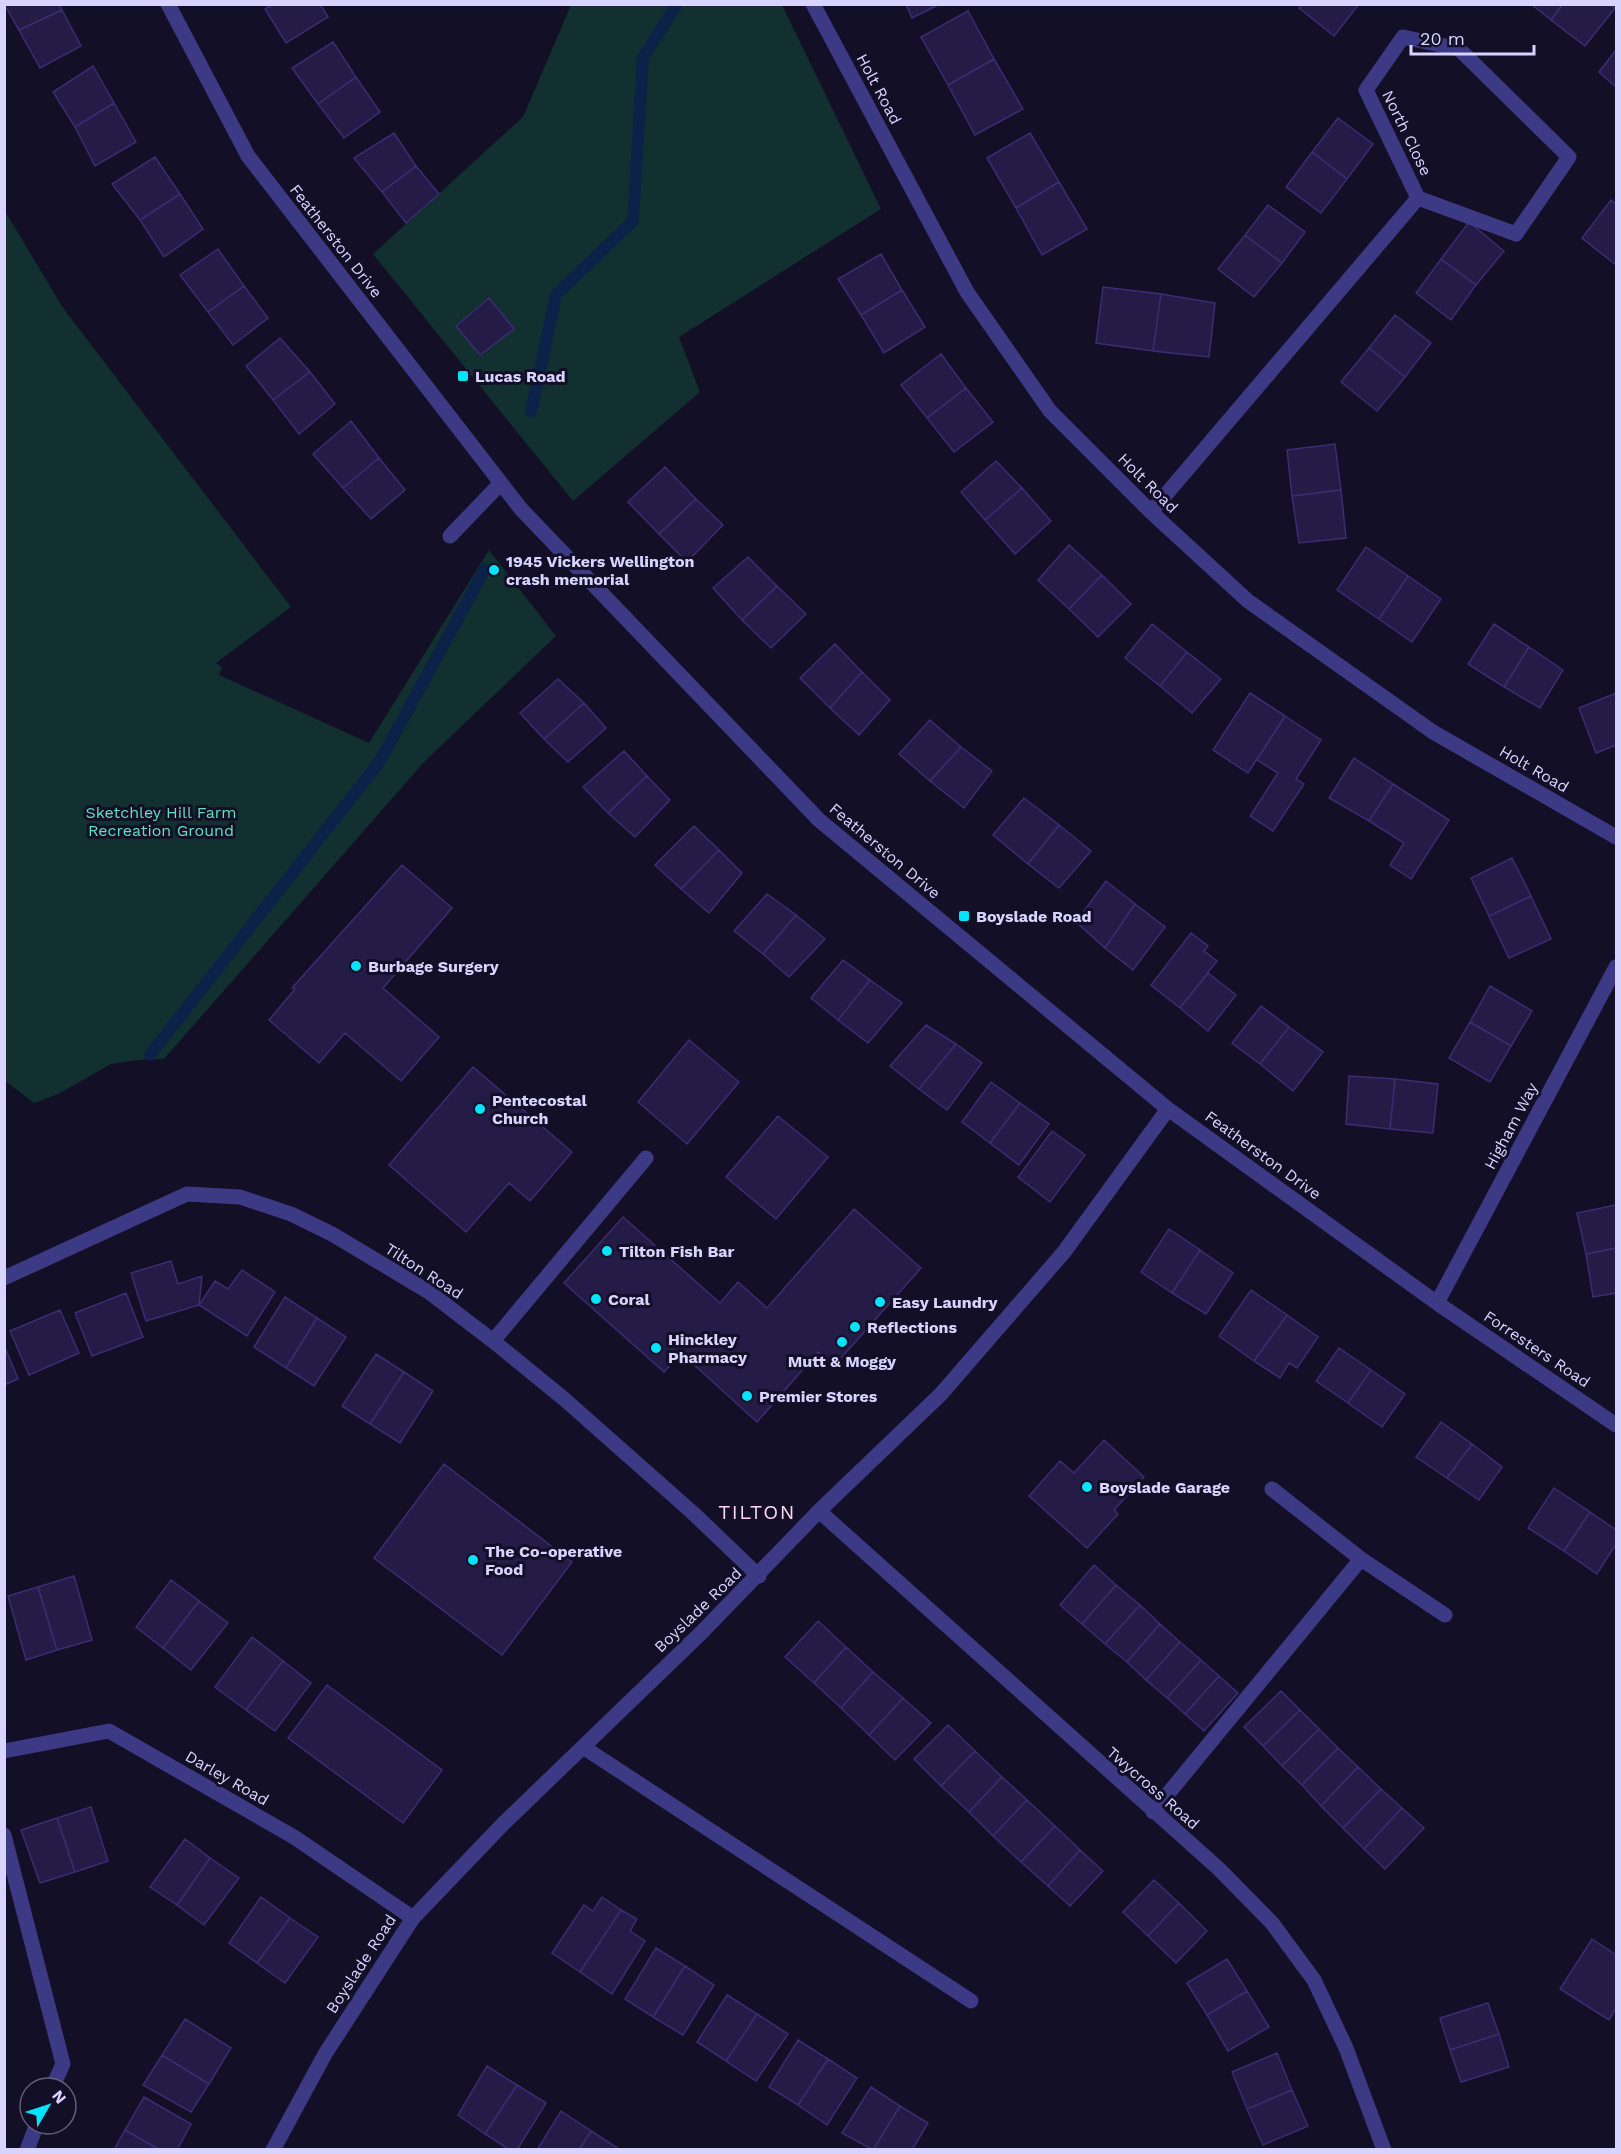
<svg xmlns="http://www.w3.org/2000/svg" width="1621" height="2154" font-family="'Work Sans',sans-serif">
<rect width="100%" height="100%" fill="#130f26"/>
<path fill="#12302f" d="M571 5H782L881 209 679 337 700 392 573 501 373 254 523 117Z
M5 211 63 308 291 607 216 663 222 667 219 675 369 743 489 550 556 636 424 762 164 1059 137 1060 111 1064 58 1094 34 1103 4 1080Z"/>
<g fill="none" stroke-linecap="round" stroke-linejoin="round">
<path stroke="#0c2248" stroke-width="12" d="M531 412 556 295 633 221 643 58 677 4
M150 1055 380 761 485 569"/>
</g>
<path fill="#241b47" stroke="#3b2d73" stroke-width="1.5" d="M4 4H59L62 10 19 30Z
M274 4H320L328 17 286 43 265 9Z
M906 4H940L912 18Z
M1302 4H1359L1334 36 1299 8Z
M1531 4H1563L1551 20Z
M1563 4H1610L1615 8 1585 46 1551 20Z
M62 10 81 46 40 68 19 30Z
M968 11 994 59 948 85 921 37Z
M333 42 356 77 318 104 292 68Z
M1616 50V87L1599 72Z
M994 59 1023 109 975 135 948 85Z
M93 66 114 103 75 127 53 92Z
M356 77 380 112 344 138 318 104Z
M114 103 136 142 95 166 75 127Z
M1338 118 1373 144 1347 179 1312 152Z
M394 133 416 166 382 192 354 158Z
M1030 133 1059 182 1016 208 987 158Z
M1312 152 1347 179 1321 213 1286 187Z
M155 157 180 194 140 220 112 184Z
M416 166 439 194 406 223 382 192Z
M1059 182 1087 229 1042 255 1016 208Z
M180 194 203 229 164 257 140 220Z
M1611 200 1616 204V265L1582 238Z
M1268 205 1305 232 1282 263 1245 235Z
M1469 222 1504 251 1476 285 1441 259Z
M1245 235 1282 263 1254 297 1218 269Z
M218 249 244 286 208 312 180 275Z
M881 254 902 290 861 315 838 279Z
M1441 259 1476 285 1451 320 1416 293Z
M244 286 268 318 233 345 208 312Z
M1103 287 1161 294 1153 351 1096 343Z
M902 290 925 327 884 353 861 315Z
M1161 294 1215 303 1209 357 1153 351Z
M489 298 514 329 480 355 456 326Z
M1395 315 1431 343 1405 377 1369 348Z
M280 338 310 372 273 400 246 366Z
M1369 348 1405 377 1377 411 1341 382Z
M941 354 966 388 927 418 901 385Z
M310 372 335 404 299 434 273 400Z
M966 388 993 422 954 452 927 418Z
M351 421 379 458 343 488 313 454Z
M1335 444 1341 490 1292 496 1287 450Z
M379 458 405 490 371 519 343 488Z
M996 461 1022 488 985 520 961 492Z
M665 467 696 499 659 534 628 502Z
M1022 488 1051 521 1015 554 985 520Z
M1341 490 1346 538 1299 543 1292 496Z
M696 499 723 525 687 562 659 534Z
M1069 545 1102 575 1069 609 1038 580Z
M1366 547 1408 576 1379 619 1337 590Z
M748 557 777 586 742 620 713 588Z
M1102 575 1131 604 1098 637 1069 609Z
M1408 576 1441 599 1412 642 1379 619Z
M777 586 806 614 771 648 742 620Z
M1152 624 1187 652 1160 686 1125 658Z
M1494 624 1529 647 1504 687 1468 664Z
M835 644 862 672 830 708 800 678Z
M1529 647 1563 670 1540 708 1504 687Z
M1187 652 1221 679 1192 713 1160 686Z
M862 672 890 700 859 735 830 708Z
M558 679 584 703 544 739 520 713Z
M1250 693 1285 716 1248 773 1213 750Z
M1616 693V745L1596 753 1579 708Z
M584 703 606 728 568 762 544 739Z
M1285 716 1321 740 1296 779 1304 784 1273 831 1250 816 1278 773 1257 760Z
M930 720 961 747 930 781 899 754Z
M961 747 992 771 964 808 930 781Z
M624 751 647 776 608 813 583 787Z
M1354 758 1393 784 1369 821 1329 798Z
M647 776 670 800 635 837 608 813Z
M1393 784 1449 820 1411 879 1390 865 1404 843 1369 821Z
M1024 798 1059 825 1028 864 993 835Z
M1059 825 1091 851 1059 888 1028 864Z
M694 826 719 850 681 889 655 865Z
M719 850 742 873 709 913 681 889Z
M1512 858 1531 896 1489 916 1471 878Z
M402 865 452 908 383 988 439 1037 401 1081 345 1033 319 1063 269 1020 295 989 292 988Z
M1106 881 1135 904 1105 948 1076 922Z
M767 894 796 915 763 954 734 931Z
M1531 896 1551 939 1509 958 1489 916Z
M1135 904 1165 927 1133 970 1105 948Z
M796 915 825 939 789 977 763 954Z
M1191 933 1208 946 1204 951 1217 961 1180 1008 1151 985Z
M843 960 870 980 838 1020 811 998Z
M1208 973 1236 995 1208 1031 1180 1008Z
M870 980 902 1003 868 1043 838 1020Z
M1490 986 1532 1011 1511 1046 1470 1022Z
M1261 1006 1289 1027 1260 1064 1232 1043Z
M1470 1022 1511 1046 1490 1082 1449 1058Z
M926 1025 956 1044 919 1089 890 1066Z
M1289 1027 1323 1052 1293 1091 1260 1064Z
M689 1040 739 1082 687 1144 638 1102Z
M956 1044 982 1063 947 1110 919 1089Z
M473 1067 572 1152 530 1201 509 1183 466 1232 389 1165Z
M1349 1076 1395 1079 1390 1129 1346 1124Z
M1395 1079 1438 1084 1433 1133 1390 1129Z
M991 1082 1020 1103 990 1143 962 1122Z
M1020 1103 1049 1124 1019 1165 990 1143Z
M778 1116 828 1157 776 1219 726 1177Z
M1052 1131 1085 1155 1050 1202 1018 1177Z
M1616 1205V1248L1586 1254 1577 1213Z
M854 1209 921 1268 834 1366 818 1352 757 1422 681 1353 664 1372 564 1283 623 1217 720 1303 738 1282 767 1308Z
M1169 1229 1200 1250 1172 1293 1141 1272Z
M1616 1248V1293L1593 1297 1586 1254Z
M1200 1250 1233 1273 1206 1314 1172 1293Z
M171 1261 178 1284 202 1276 199 1305 146 1321 131 1273Z
M242 1270 275 1292 247 1336 199 1305 215 1281 228 1289Z
M1251 1290 1287 1315 1254 1361 1219 1336Z
M126 1293 143 1337 92 1356 75 1313Z
M285 1297 317 1318 286 1368 254 1347Z
M60 1310 79 1353 29 1375 10 1331Z
M1287 1315 1318 1337 1297 1368 1289 1363 1280 1378 1254 1361Z
M317 1318 346 1337 314 1386 286 1368Z
M4 1345 18 1379 4 1385Z
M1339 1348 1371 1370 1348 1403 1316 1381Z
M376 1354 404 1372 370 1424 342 1406Z
M1371 1370 1405 1394 1382 1427 1348 1403Z
M404 1372 433 1391 400 1443 370 1424Z
M1441 1422 1472 1444 1447 1478 1416 1457Z
M1104 1440 1144 1477 1114 1510 1118 1514 1087 1548 1029 1496 1060 1461 1074 1473Z
M1472 1444 1502 1467 1479 1500 1447 1478Z
M444 1464 572 1562 502 1655 374 1558Z
M1554 1488 1590 1512 1564 1551 1528 1528Z
M1590 1512 1616 1530V1544L1597 1574 1564 1551Z
M1094 1565 1116 1585 1082 1624 1060 1605Z
M74 1576 92 1640 57 1650 38 1587Z
M171 1580 199 1601 163 1648 136 1627Z
M1116 1585 1140 1605 1105 1644 1082 1624Z
M38 1587 57 1650 26 1660 8 1596Z
M199 1601 228 1623 191 1670 163 1648Z
M1140 1605 1160 1624 1127 1662 1105 1644Z
M818 1621 846 1647 814 1683 785 1657Z
M1160 1624 1180 1642 1146 1680 1127 1662Z
M252 1637 283 1661 246 1710 215 1687Z
M1180 1642 1201 1660 1167 1698 1146 1680Z
M846 1647 873 1672 841 1708 814 1683Z
M1201 1660 1219 1676 1185 1714 1167 1698Z
M283 1661 311 1683 275 1731 246 1710Z
M873 1672 903 1698 869 1735 841 1708Z
M1219 1676 1238 1693 1204 1731 1185 1714Z
M327 1685 442 1770 403 1823 288 1738Z
M1281 1691 1300 1710 1263 1746 1244 1727Z
M903 1698 931 1723 895 1760 869 1735Z
M1300 1710 1319 1729 1282 1766 1263 1746Z
M948 1725 975 1751 941 1786 914 1759Z
M1319 1729 1338 1748 1302 1785 1282 1766Z
M1338 1748 1358 1767 1321 1806 1302 1785Z
M975 1751 1002 1777 969 1812 941 1786Z
M1358 1767 1381 1789 1343 1828 1321 1806Z
M1002 1777 1027 1800 993 1836 969 1812Z
M1381 1789 1402 1808 1364 1849 1343 1828Z
M1027 1800 1055 1826 1021 1862 993 1836Z
M91 1807 108 1861 75 1872 57 1818Z
M1402 1808 1424 1828 1385 1869 1364 1849Z
M57 1818 75 1872 40 1883 21 1830Z
M1055 1826 1080 1850 1048 1886 1021 1862Z
M185 1839 210 1858 177 1905 150 1887Z
M1080 1850 1103 1871 1070 1906 1048 1886Z
M210 1858 239 1878 204 1925 177 1905Z
M1154 1880 1179 1903 1148 1936 1123 1912Z
M261 1897 290 1918 257 1963 229 1943Z
M602 1897 621 1910 580 1972 552 1953 584 1905 593 1911Z
M1179 1903 1207 1931 1176 1963 1148 1936Z
M621 1910 637 1919 630 1931 645 1941 612 1994 580 1972Z
M290 1918 318 1937 285 1983 257 1963Z
M1592 1939 1616 1955V2008L1609 2020 1560 1989Z
M656 1948 685 1966 653 2017 625 1999Z
M1227 1959 1247 1991 1207 2015 1187 1983Z
M685 1966 714 1985 683 2035 653 2017Z
M1247 1991 1269 2027 1228 2051 1207 2015Z
M727 1995 757 2014 726 2061 697 2042Z
M1488 2003 1499 2034 1450 2050 1440 2018Z
M757 2014 788 2034 756 2081 726 2061Z
M185 2019 231 2048 209 2084 162 2055Z
M1499 2034 1509 2067 1461 2082 1450 2050Z
M798 2040 828 2059 798 2105 769 2087Z
M1277 2053 1292 2090 1247 2109 1232 2072Z
M162 2055 209 2084 191 2112 143 2085Z
M828 2059 857 2078 827 2125 798 2105Z
M487 2066 517 2085 485 2134 458 2115Z
M517 2085 546 2103 517 2150H510L485 2134Z
M871 2087 900 2106 873 2150 842 2133Z
M1292 2090 1308 2126 1263 2145 1247 2109Z
M144 2097 191 2124 177 2150H160L125 2130Z
M900 2106 928 2123 912 2150H873Z
M561 2111 591 2131 579 2150H537Z
M125 2130 160 2150H114Z
M591 2131 619 2149 618 2150H579Z"/>
<g fill="none" stroke-linecap="round" stroke-linejoin="round">
<path stroke="#3d3a85" stroke-width="15" d="M168 4 248 156 521 509 819 820 1168 1109 1437 1303 1616 1425
M813 4 967 292 1050 411 1151 512 1248 601 1433 732 1616 837
M1151 512 1418 198 1516 234 1569 157 1459 49 1403 37 1366 90 1418 198
M450 536 501 483
M4 1278 187 1194 240 1197 291 1214 332 1234 429 1292 493 1341 563 1398 693 1513 759 1576
M1437 1303 1616 967
M493 1341 646 1158
M1272 1489 1361 1559 1445 1615
M819 1511 1219 1869 1272 1923 1314 1980 1346 2048 1384 2150
M583 1747 971 2001
M4 1751 109 1731 294 1837 413 1918
M1153 1812 1361 1559
M4 1835 63 2064 52 2088
M27 2150 37 2124
M273 2150 325 2054 413 1918 503 1824 701 1633 819 1511 941 1394 1064 1252 1168 1109"/>
</g>
<g fill="#00e5ff" stroke="#130f26" stroke-width="2">
<rect x="457" y="370" width="12" height="12" rx="3"/>
<circle cx="494" cy="570" r="6"/>
<rect x="958" y="910" width="12" height="12" rx="3"/>
<circle cx="356" cy="966" r="6"/>
<circle cx="480" cy="1109" r="6"/>
<circle cx="607" cy="1251" r="6"/>
<circle cx="596" cy="1299" r="6"/>
<circle cx="880" cy="1302" r="6"/>
<circle cx="855" cy="1327" r="6"/>
<circle cx="842" cy="1342" r="6"/>
<circle cx="656" cy="1348" r="6"/>
<circle cx="747" cy="1396" r="6"/>
<circle cx="1087" cy="1487" r="6"/>
<circle cx="473" cy="1560" r="6"/>
</g>
<g text-anchor="middle" dominant-baseline="central" stroke-width="6" stroke-linejoin="round" paint-order="stroke">
<g font-size="16" fill="#d9d4ff" stroke="#130f26">
<text transform="translate(879 89) rotate(62)">Holt Road</text>
<text transform="translate(1407 133) rotate(64)">North Close</text>
<text transform="translate(336 241) rotate(52)">Featherston Drive</text>
<text transform="translate(1148 483) rotate(45)">Holt Road</text>
<text transform="translate(1534 769) rotate(30)">Holt Road</text>
<text transform="translate(885 851) rotate(40)">Featherston Drive</text>
<text transform="translate(1511 1126) rotate(-62)">Higham Way</text>
<text transform="translate(1263 1155) rotate(36)">Featherston Drive</text>
<text transform="translate(424 1271) rotate(33)">Tilton Road</text>
<text transform="translate(1537 1349) rotate(34)">Forresters Road</text>
<text transform="translate(698 1610) rotate(-44)">Boyslade Road</text>
<text transform="translate(227 1778) rotate(30)">Darley Road</text>
<text transform="translate(1153 1788) rotate(41)">Twycross Road</text>
<text transform="translate(361 1964) rotate(-57)">Boyslade Road</text>
</g>
<g font-size="16" font-weight="bold" fill="#d9d4ff" stroke="#130f26" text-anchor="start">
<text x="475" y="376">Lucas Road</text>
<text x="506" y="561">1945 Vickers Wellington<tspan x="506" dy="18">crash memorial</tspan></text>
<text x="976" y="916">Boyslade Road</text>
<text x="368" y="966">Burbage Surgery</text>
<text x="492" y="1100">Pentecostal<tspan x="492" dy="18">Church</tspan></text>
<text x="619" y="1251">Tilton Fish Bar</text>
<text x="608" y="1299">Coral</text>
<text x="892" y="1302">Easy Laundry</text>
<text x="867" y="1327">Reflections</text>
<text x="668" y="1339">Hinckley<tspan x="668" dy="18">Pharmacy</tspan></text>
<text x="842" y="1361" text-anchor="middle">Mutt &amp; Moggy</text>
<text x="759" y="1396">Premier Stores</text>
<text x="1099" y="1487">Boyslade Garage</text>
<text x="485" y="1551">The Co-operative<tspan x="485" dy="18">Food</tspan></text>
</g>
<g font-size="16" fill="#5fe0c0" stroke="#130f26">
<text x="161" y="812">Sketchley Hill Farm<tspan x="161" dy="18">Recreation Ground</tspan></text>
</g>
<g font-size="20" letter-spacing="1.5" fill="#ffd6f0" stroke="#130f26">
<text x="757" y="1512">TILTON</text>
</g>
</g>
<rect width="1621" height="2154" fill="none" stroke="#d9d4ff" stroke-width="12"/>
<g transform="translate(48 2106) rotate(51)"><circle r="28" fill="#130f26" stroke="#625e7d" stroke-width="1.5"/>
<path d="M0-4.5L10 22L0 15L-10 22Z" fill="#00e5ff"/>
<text y="-9" font-size="16" font-weight="bold" text-anchor="middle" fill="#d9d4ff">N</text>
</g>
<path d="M1411 45v9h123v-9" fill="none" stroke="#d9d4ff" stroke-width="3"/>
<text x="1420" y="45" font-size="18" fill="#d9d4ff" stroke="#130f26" stroke-width="4.5" paint-order="stroke">20 m</text>
</svg>
